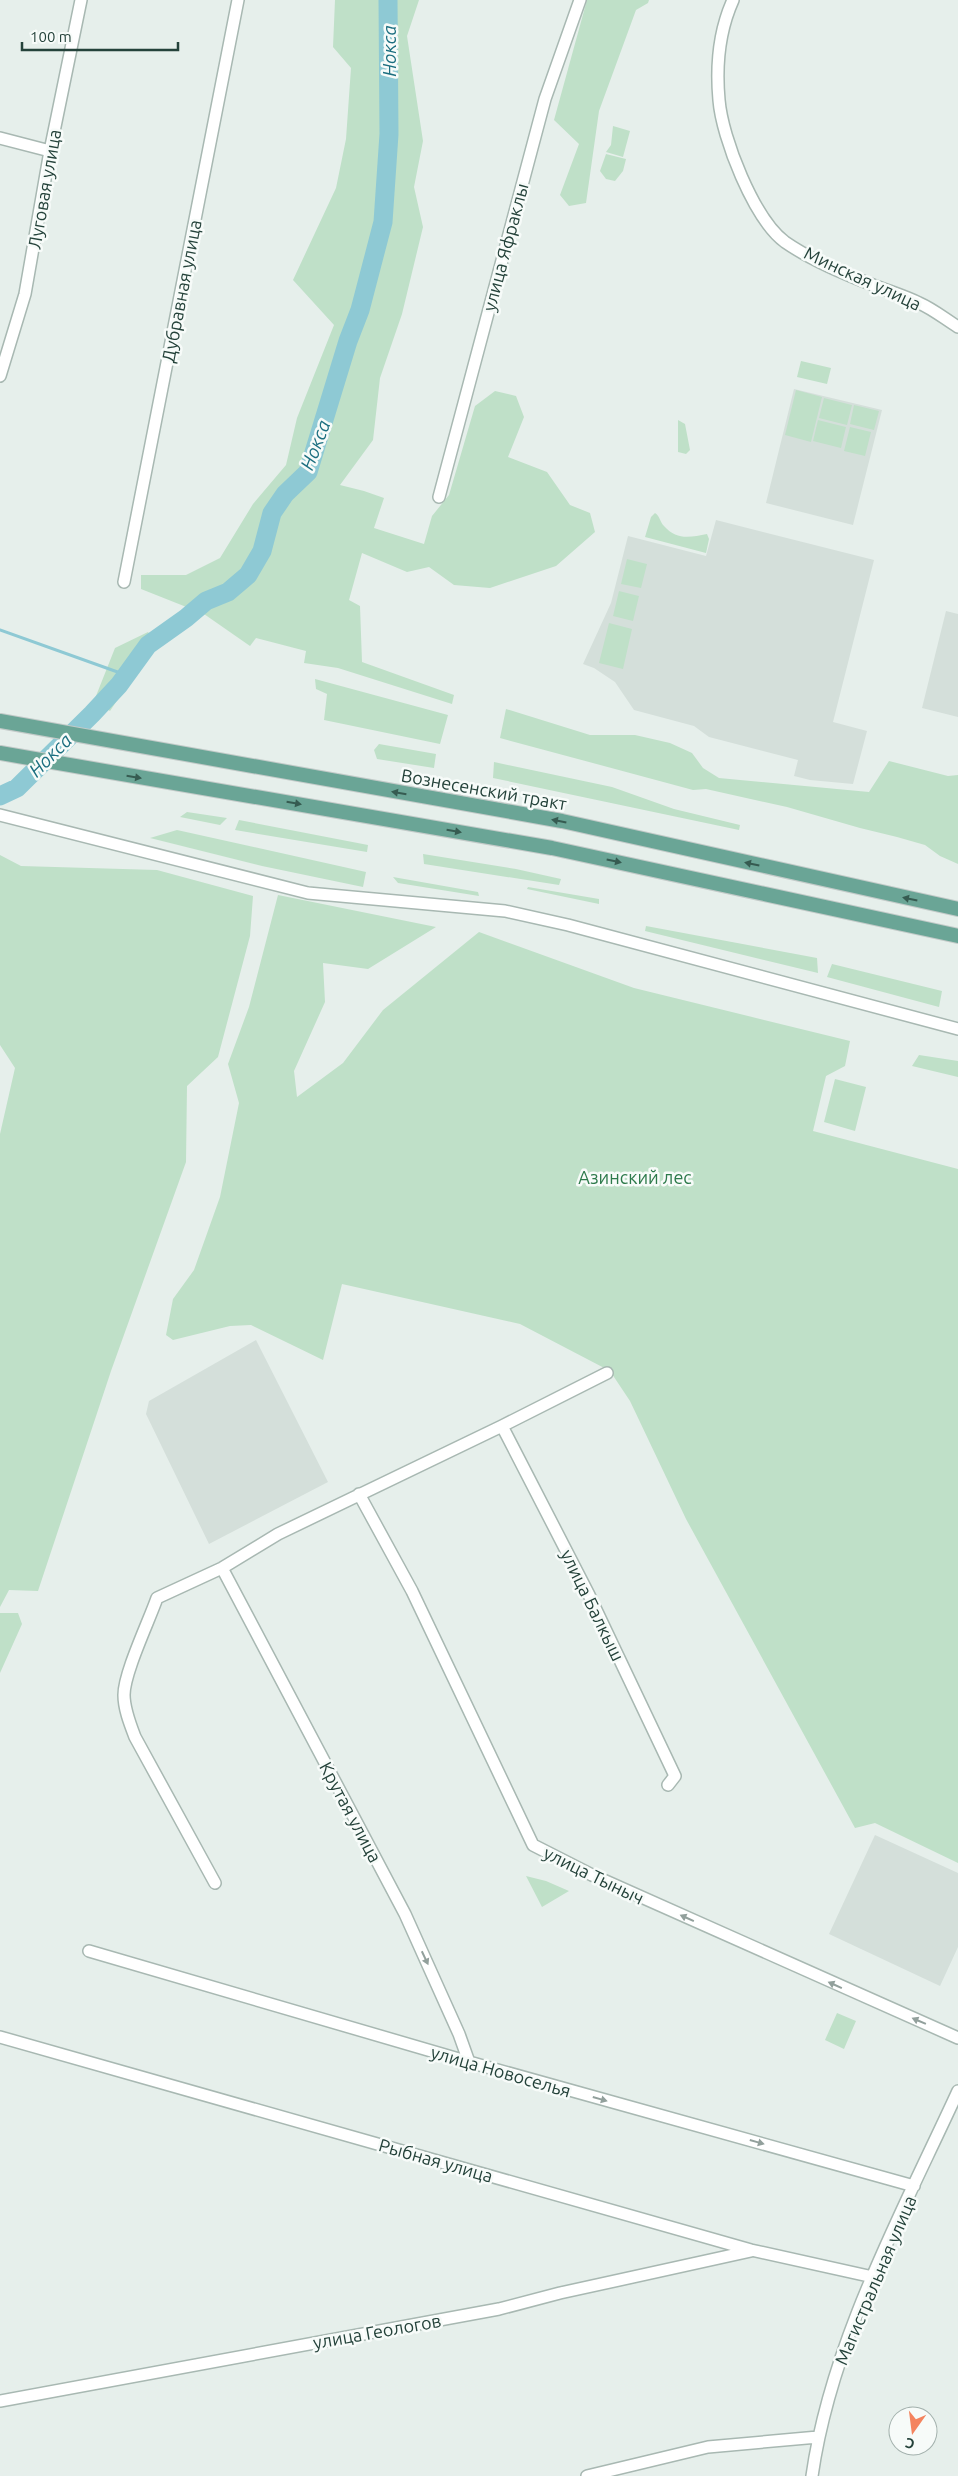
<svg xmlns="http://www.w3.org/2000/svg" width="958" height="2476" font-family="Ubuntu,sans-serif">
<rect width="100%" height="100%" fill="#e6efeb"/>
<path fill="#d4dfda" d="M794 389 882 410 853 525 766 503Z
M716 520 874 560 833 722 867 731 853 784 810 780 794 776 798 760 709 737 694 726 634 710 615 682 594 668 583 664 611 603 628 536 706 556Z
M946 611 958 614V717L922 708Z
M256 1340 328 1482 209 1544 146 1414 149 1401Z
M875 1835 958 1873V1947L940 1986 829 1934Z"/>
<path fill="#bfe0c8" d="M335 0H419L407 36 423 141 414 187 423 227 402 314 380 378 373 440 340 485 364 491 384 498 374 528 424 544 432 516 449 495 475 406 495 391 516 396 524 417 508 457 547 472 570 505 590 513 595 532 556 566 490 588 454 585 429 567 407 572 362 553 349 600 360 606 362 662 454 695 452 704 338 668 304 663 306 651 256 638 250 646 204 614 141 589V575H186L220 558 253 504 286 465 297 418 334 325 293 280 336 188 346 139 351 68 333 47Z
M587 0H649L648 3 636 10 599 111 586 203 569 206 560 195 579 144 554 120Z
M613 126 630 131 623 157 606 152 611 145Z
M606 154 626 159 623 171 615 181 606 179 600 171Z
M801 361 831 368 827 384 797 377Z
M796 390 822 397 811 442 785 435Z
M824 398 852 405 847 425 819 418Z
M854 405 879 411 874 430 850 424Z
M678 420 685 424 690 450 686 454 678 452Z
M818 420 846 427 841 448 813 441Z
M850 427 871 432 865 456 844 451Z
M655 513C660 516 660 522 664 526 677 541 691 537 707 534L709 539 706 553 645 537 651 517Z
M627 559 647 564 641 588 621 584Z
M619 591 639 596 633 621 613 616Z
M609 623 632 629 623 669 599 663Z
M148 632 156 642 110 711 94 701 115 648Z
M315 679 448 715 440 744 324 720 327 694 316 689Z
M506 709 590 735H635L670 743 692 753 703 768 719 778 869 792 889 761 948 776 958 775V864L940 856 925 845 897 837 860 828 787 807 706 789 693 790 500 738Z
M379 744 436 754 434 768 377 759 374 750Z
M494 762 612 787 674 809 740 825 739 830 493 778Z
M187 812 227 818 220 825 180 817Z
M239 820 368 845 367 852 235 830Z
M177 830 366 872 363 887 262 866 150 838Z
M423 854 516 869 561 879 559 885 424 864Z
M0 855 21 866 157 870 253 896 250 936 218 1057 187 1086 186 1162 111 1371 38 1591 9 1590 0 1607V1134L15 1068 0 1045Z
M393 877 478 892 479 896 398 883Z
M528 887 599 899V904L527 889Z
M278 895 436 927 368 969 323 963 325 1002 294 1071 297 1097 343 1063 383 1010 479 932 634 988 850 1041 845 1066 826 1076 813 1131 958 1169V1863L875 1823 855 1828 686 1519 630 1401 610 1371 520 1324 342 1284 323 1360 251 1325 230 1326 173 1340 166 1335 173 1299 194 1270 220 1197 239 1103 228 1064 249 1007Z
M646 926 817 958 818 973 645 931Z
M832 964 942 991 939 1007 827 977Z
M919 1055 958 1061V1077L912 1066Z
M835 1079 866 1087 855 1131 824 1122Z
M0 1613H18L22 1624 0 1673Z
M526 1876 546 1881 569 1891 542 1907Z
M837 2013 856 2021 844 2049 825 2040Z"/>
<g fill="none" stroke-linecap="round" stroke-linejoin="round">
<path stroke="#8ec9d4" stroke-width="3" d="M0 630 126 675"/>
<path stroke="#8ec9d4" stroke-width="19" d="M0 796 17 788 92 714 119 685 148 645 186 618 206 601 228 592 248 575 262 551 272 513 285 494 308 472 348 341 360 310 383 222 389 134 388 0"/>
<g stroke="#a8b8b2" stroke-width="14">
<path id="minor" d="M733 0C719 31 716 67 719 100 722 138 754 219 785 242 811 260 844 274 873 285 888 291 905 296 919 303 933 309 945 319 958 327
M0 138 50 151
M0 376 25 294 50 151 81 0
M439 497 545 99 580 0
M124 582 238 0
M0 815 308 893 505 911 568 925 958 1029
M502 1426 589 1595 675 1776 668 1785
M359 1494 412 1591 533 1845 592 1875 958 2038
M222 1568 405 1914 459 2034 469 2062
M215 1883 135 1737C130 1724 124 1709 124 1695 124 1673 149 1621 157 1598L222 1568 278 1534 502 1426 607 1373
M89 1951 469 2062 914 2186
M0 2037 751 2250 873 2277
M0 2401 499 2309 560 2293 751 2251
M587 2476 708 2447 818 2437
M812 2476C831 2342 902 2213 958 2091"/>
</g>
<g stroke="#c2cac8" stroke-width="16">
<path id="major" d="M0 721 562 821 958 909
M0 753 552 848 958 936"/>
</g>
<use href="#minor" stroke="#fff" stroke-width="11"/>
<use href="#major" stroke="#6aa596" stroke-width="14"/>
</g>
<defs><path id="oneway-solid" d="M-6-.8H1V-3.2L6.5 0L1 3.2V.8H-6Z" transform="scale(1.25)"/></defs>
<g fill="#365b51">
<use href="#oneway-solid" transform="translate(134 777) rotate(9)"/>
<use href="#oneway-solid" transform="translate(399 793) rotate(-170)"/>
<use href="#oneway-solid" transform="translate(294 803) rotate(10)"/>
<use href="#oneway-solid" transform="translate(559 821) rotate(-169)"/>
<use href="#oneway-solid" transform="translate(454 831) rotate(10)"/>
<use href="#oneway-solid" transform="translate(614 861) rotate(12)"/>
<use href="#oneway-solid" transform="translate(752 864) rotate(-168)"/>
<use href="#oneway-solid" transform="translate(910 899) rotate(-168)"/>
</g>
<g fill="#92a09c">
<use href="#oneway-solid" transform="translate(687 1918) rotate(-156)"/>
<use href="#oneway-solid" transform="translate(425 1958) rotate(65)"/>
<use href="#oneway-solid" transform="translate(835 1985) rotate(-156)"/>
<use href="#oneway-solid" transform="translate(919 2021) rotate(-157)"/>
<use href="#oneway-solid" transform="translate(600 2099) rotate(16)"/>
<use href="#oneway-solid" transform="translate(757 2142) rotate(16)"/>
</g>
<g text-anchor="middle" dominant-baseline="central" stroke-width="5" stroke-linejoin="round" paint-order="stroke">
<g font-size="18" fill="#24423a" stroke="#f7fbf9">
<text transform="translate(44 189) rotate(-80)">Луговая улица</text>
<text transform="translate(505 247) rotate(-75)">улица Яфраклы</text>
<text transform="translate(863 278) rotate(25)">Минская улица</text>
<text transform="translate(181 291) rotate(-79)">Дубравная улица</text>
<text transform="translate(484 789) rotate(10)">Вознесенский тракт</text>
<text transform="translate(593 1605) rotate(64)">улица Балкыш</text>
<text transform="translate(351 1812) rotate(62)">Крутая улица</text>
<text transform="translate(594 1875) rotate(26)">улица Тыныч</text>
<text transform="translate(501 2071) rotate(16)">улица Новоселья</text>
<text transform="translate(436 2160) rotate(16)">Рыбная улица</text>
<text transform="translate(875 2280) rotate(-67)">Магистральная улица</text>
<text transform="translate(377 2331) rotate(-10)">улица Геологов</text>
</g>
<g font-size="18" fill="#2d7a4b" stroke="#f7fbf9">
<text x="635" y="1177">Азинский лес</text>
</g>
<g font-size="19" font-style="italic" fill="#1c6f80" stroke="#f7fbf9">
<text transform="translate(389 51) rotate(-90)">Нокса</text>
<text transform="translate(315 445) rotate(-69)">Нокса</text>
<text transform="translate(50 755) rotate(-45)">Нокса</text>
</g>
</g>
<g transform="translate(913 2431) rotate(194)"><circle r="24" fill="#f7fbf9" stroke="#a3b1ad"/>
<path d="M0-4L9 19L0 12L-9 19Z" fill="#f4845f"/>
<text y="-8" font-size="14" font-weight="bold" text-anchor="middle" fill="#24423a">С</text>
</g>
<path d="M22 42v8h156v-8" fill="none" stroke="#24423a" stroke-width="2.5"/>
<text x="30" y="42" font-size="15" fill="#24423a" stroke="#f7fbf9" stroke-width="4" paint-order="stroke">100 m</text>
</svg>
